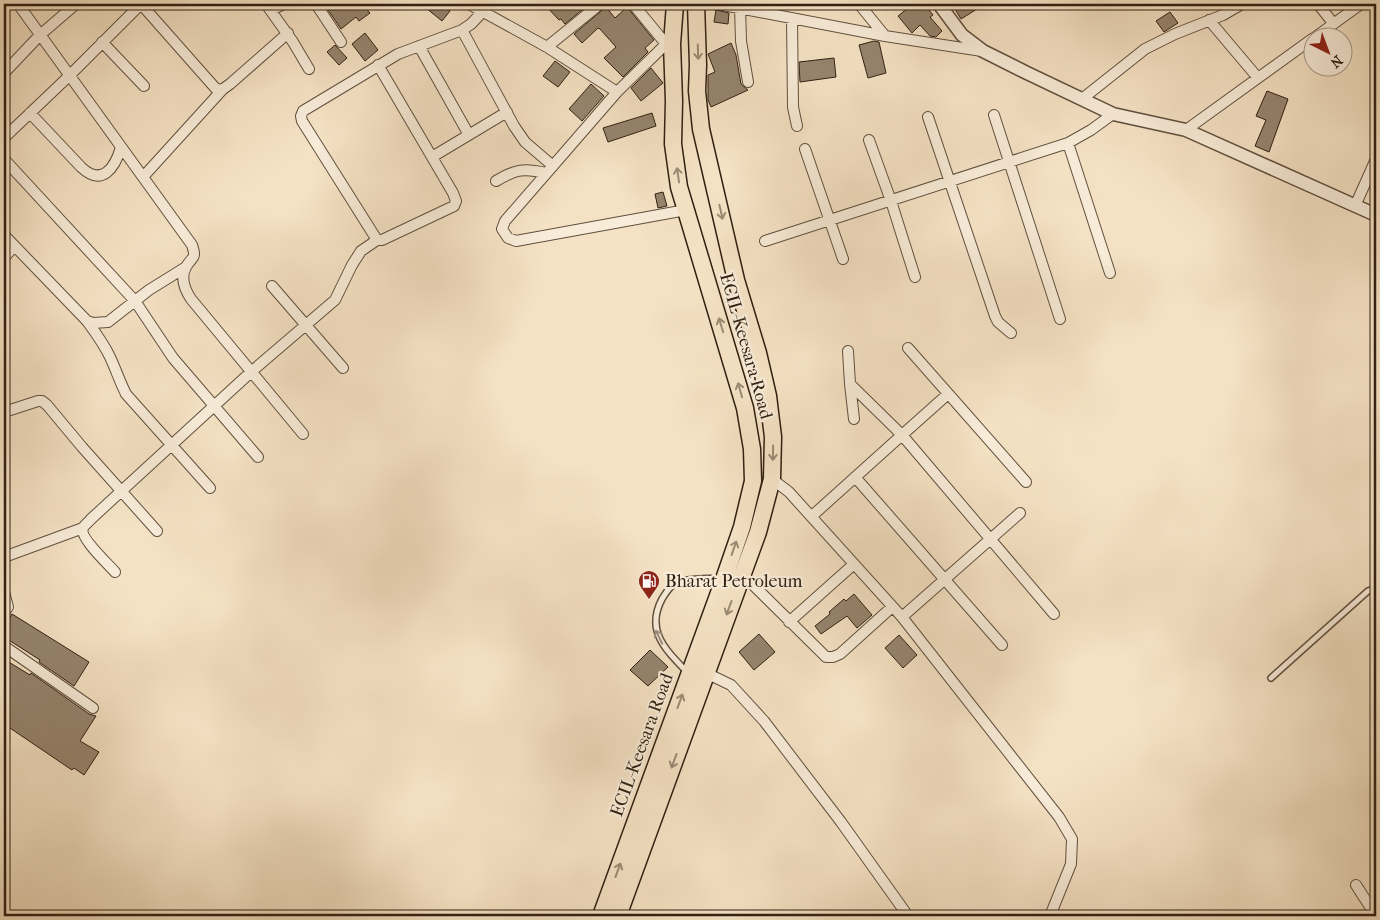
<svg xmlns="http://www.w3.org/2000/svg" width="1380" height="920" font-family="'IM FELL French Canon',serif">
<rect width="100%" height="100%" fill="#f5e2c4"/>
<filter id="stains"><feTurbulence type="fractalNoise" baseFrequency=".004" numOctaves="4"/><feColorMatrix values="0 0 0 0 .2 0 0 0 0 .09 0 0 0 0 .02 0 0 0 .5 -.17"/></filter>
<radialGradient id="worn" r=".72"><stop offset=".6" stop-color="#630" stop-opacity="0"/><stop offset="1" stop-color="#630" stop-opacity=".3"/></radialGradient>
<path fill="#96856f" stroke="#302012" d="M324 4H362L370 13 359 21 356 17 341 29Z
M421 4H441L450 11 442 21Z
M544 4H589L565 24 561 19 559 20Z
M913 4H924L933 15 930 17 942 31 936 37 930 36 920 25 912 33 898 16Z
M952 4H985L961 19Z
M606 7 615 18 627 7 654 40 645 48 648 52 623 77 604 58 616 47 600 29 598 28 582 43 574 34Z
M716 10 729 13 728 24 714 22Z
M1170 12 1178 23 1164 32 1156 21Z
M365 33 378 50 365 61 352 44Z
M874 41 879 42 886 73 868 78 859 45Z
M731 43 736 55 741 84 748 90 711 107 708 100V75L715 72 708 54Z
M335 45 347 58 339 65 327 52Z
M834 58 836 77 800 82 799 62Z
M555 61 570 72 558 87 543 76Z
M651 68 663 83 641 101 631 88Z
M591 84 604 96 582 121 569 109Z
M1267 91 1288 99 1269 152 1255 146 1266 120 1256 116Z
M652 113 656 126 608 142 603 128Z
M663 192 667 206 658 208 655 194Z
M854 594 872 615 857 628 847 616 821 634 815 626 830 614 829 612 844 599 846 601Z
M12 614 89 662 74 686 39 662 40 660 4 637V627Z
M759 634 775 652 754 670 739 652Z
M899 635 917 655 903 668 885 648Z
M650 650 668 667 648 686 630 670Z
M7 661 30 675 31 673 89 714 96 716 80 741 99 752 84 775 74 768 72 770 4 724V666Z"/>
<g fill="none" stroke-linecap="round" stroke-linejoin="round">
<g stroke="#61503e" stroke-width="8">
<path id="service" d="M687 672C666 650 645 631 662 599 666 593 670 585 678 582 690 578 707 579 720 578
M1271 678 1368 591 1376 588"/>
</g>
<g stroke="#61503e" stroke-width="12">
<path id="minor" d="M18 4 192 245C197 260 192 256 186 267 180 278 185 290 191 299L303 434
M141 4 217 90 223 89 230 84 288 33
M266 4 293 42 309 69
M316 4 341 42
M469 4 547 47 617 92
M633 4 666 44H671
M718 4 885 36 982 51
M742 4 740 7 741 41 748 82
M859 4 885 36
M1318 4 1333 23
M271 10 284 4
M792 18 793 107 797 126
M1209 20 1258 78
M462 30 514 126 525 142 553 166
M1314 38 1361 4
M102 42 144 86
M666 44 617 92 505 221 502 229 508 238 516 241 686 210
M419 46 469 135
M547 47 600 4
M4 73 40 35 76 4
M1082 99 1145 49 1175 34 1223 15 1242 4
M30 113 81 167C102 187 115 168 121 147
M994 115 1060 319
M928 117 995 316 998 322 1011 333
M1186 130 1312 39
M4 138 69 76 141 4
M869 140 891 201 915 277
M1068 143 1110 273
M805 149 843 259
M432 157 507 112
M4 159 135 301 173 358 258 457
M143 177 223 89
M496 181C516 169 524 168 546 173
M1355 206 1376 159
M4 235 87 321 93 323 108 322 149 290 186 267
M377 240 302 121 301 116 303 111 398 54 462 30 471 24 490 4
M765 241 1068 143 1091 130 1113 114
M4 258 14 246
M272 286 343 368
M87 321C95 332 104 344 110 357 116 370 120 382 126 394L210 488
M908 348 1026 482
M848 351 850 384 902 435 948 394
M850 384 854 419
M4 412 38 401H42L47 405 82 447 157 531
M855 477 1002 645
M772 479 789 492 902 617 1059 817 1072 839 1071 864 1050 916
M812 516 902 435 1054 614
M4 557 83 528
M115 572C109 565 79 537 83 528 84 525 89 522 91 519L251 372 335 300 352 265 361 251 377 240H382L454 206 456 201 453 193 378 65
M742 574 826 657H833L840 654 892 607
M4 592 8 607 4 613
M902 617 1020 513
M789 622 854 564
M4 646 93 708
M706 673 731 685 764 721 841 822 908 916
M1356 885 1376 916"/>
</g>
<g stroke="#61503e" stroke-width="15">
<path id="tertiary" d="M939 4 962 35 983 51 1027 73 1113 114 1186 130 1376 215"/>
</g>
<g stroke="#302012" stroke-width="19">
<path id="primary" d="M601 916 723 582 742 527 753 481 752 449 745 408 679 187 673 144 674 101 672 44 675 4
M618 916 758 532 772 479 773 437 768 396 758 353 736 280 701 129 697 91 698 65 696 4"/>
</g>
<use href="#service" stroke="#f8ecd9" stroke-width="5"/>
<use href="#minor" stroke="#f8ecd9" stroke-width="10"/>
<use href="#tertiary" stroke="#f8ecd9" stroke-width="12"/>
<use href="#primary" stroke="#f5e2c4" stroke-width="16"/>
</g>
<defs><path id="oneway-shaft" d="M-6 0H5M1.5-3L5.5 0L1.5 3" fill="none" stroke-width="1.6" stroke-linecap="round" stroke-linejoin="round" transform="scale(1.25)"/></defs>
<g stroke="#9c8b74">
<use href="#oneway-shaft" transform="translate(698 52) rotate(88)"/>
<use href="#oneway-shaft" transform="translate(678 175) rotate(-98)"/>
<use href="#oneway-shaft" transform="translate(721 212) rotate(77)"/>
<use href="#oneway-shaft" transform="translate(721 325) rotate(-107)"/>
<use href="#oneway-shaft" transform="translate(740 390) rotate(-106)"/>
<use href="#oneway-shaft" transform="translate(773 453) rotate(91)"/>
<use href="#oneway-shaft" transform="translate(734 548) rotate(-71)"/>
<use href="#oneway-shaft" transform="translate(729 608) rotate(110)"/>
<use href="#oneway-shaft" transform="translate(680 701) rotate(-70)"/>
<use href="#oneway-shaft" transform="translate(674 761) rotate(110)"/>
<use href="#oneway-shaft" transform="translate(618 870) rotate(-70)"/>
</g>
<use stroke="#9e907f" href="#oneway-shaft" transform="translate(659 637) rotate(-115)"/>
<defs>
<g id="fuel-pin" transform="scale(1.125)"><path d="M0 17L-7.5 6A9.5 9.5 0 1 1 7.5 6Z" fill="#8f2418" stroke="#f8ecd9"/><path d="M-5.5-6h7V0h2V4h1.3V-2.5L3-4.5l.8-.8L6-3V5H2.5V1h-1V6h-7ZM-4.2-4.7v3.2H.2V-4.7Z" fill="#fff"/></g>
</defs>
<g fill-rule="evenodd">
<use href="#fuel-pin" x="649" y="581"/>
</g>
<g text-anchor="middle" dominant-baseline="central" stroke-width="4.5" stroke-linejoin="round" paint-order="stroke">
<g font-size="18" fill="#302012" stroke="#f8ecd9">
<text transform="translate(746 346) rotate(74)">ECIL-Keesara Road</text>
<text transform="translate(642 745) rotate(-70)">ECIL-Keesara Road</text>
</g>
<g font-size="18" fill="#302012" stroke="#f8ecd9" text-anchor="start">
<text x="665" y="581">Bharat Petroleum</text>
</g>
</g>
<rect width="1380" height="920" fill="none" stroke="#f5e2c4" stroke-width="20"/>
<rect x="5" y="5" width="1370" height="910" fill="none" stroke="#302012" stroke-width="2.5"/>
<rect x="10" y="10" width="1360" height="900" fill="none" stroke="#302012"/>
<g transform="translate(1328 52) rotate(138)"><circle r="24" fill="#f8ecd9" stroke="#a89a89"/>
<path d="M0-4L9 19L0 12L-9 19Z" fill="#8f2418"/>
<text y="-8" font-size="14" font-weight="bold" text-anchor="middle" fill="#302012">N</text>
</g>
<rect width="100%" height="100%" filter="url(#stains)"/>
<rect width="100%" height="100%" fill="url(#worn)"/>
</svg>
